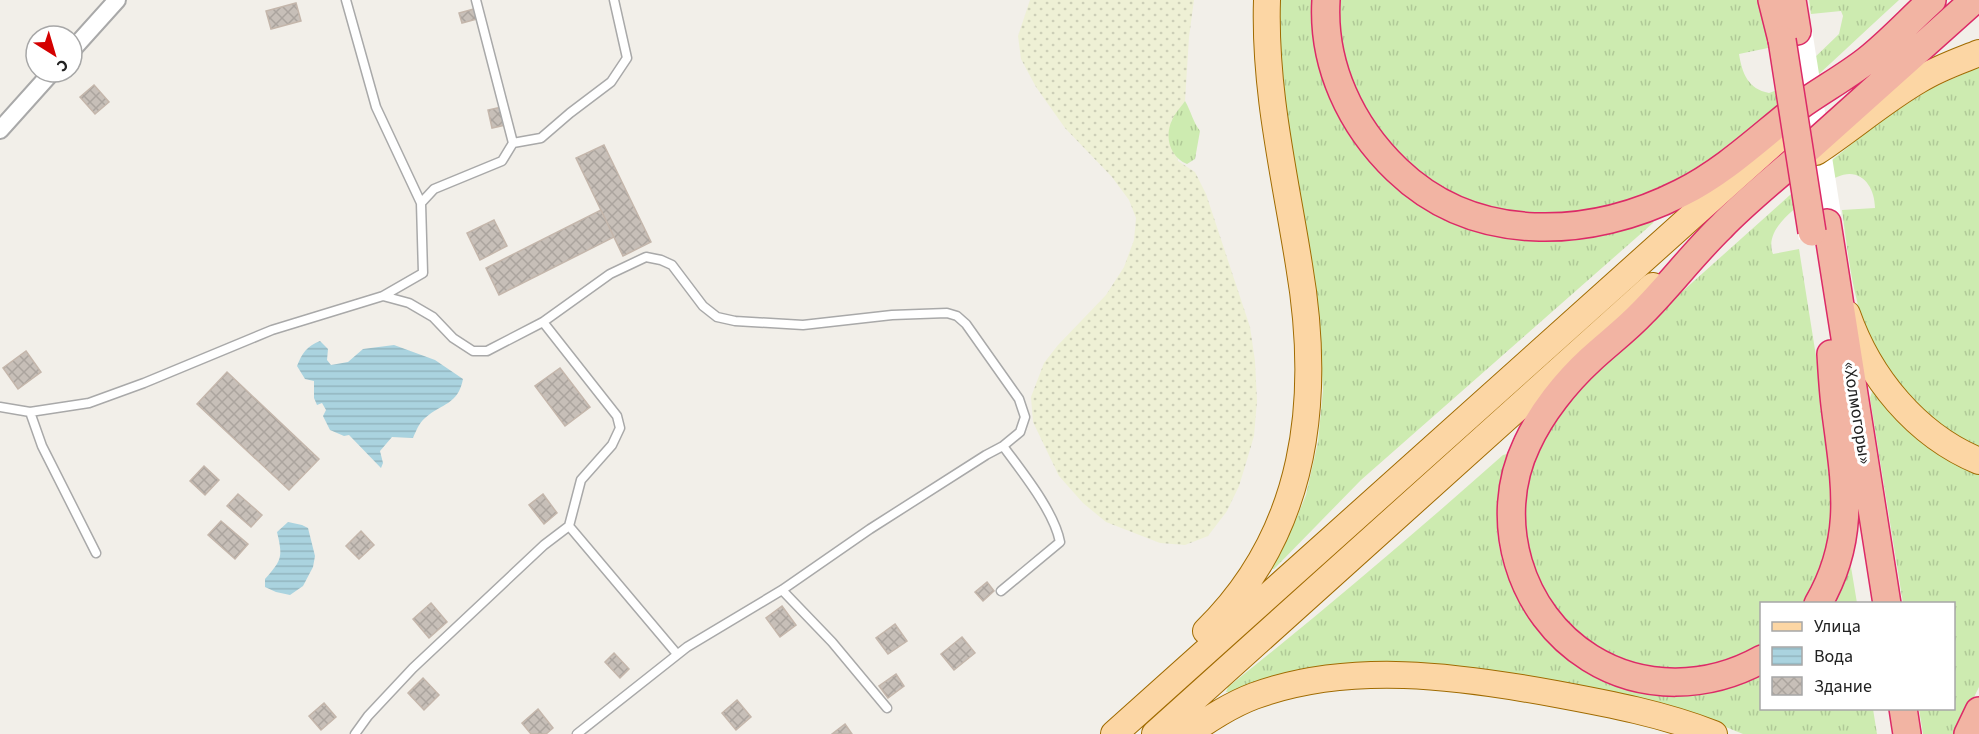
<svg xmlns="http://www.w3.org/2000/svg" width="1979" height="734" font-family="'Source Sans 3',sans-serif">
<defs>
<pattern id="farmland-dots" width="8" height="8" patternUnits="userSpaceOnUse" patternTransform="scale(1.5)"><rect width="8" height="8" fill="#eef0d5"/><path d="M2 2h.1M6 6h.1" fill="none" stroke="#ccceb7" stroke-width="1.8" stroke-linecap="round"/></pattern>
<pattern id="grass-tufts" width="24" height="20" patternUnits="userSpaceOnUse" patternTransform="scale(1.5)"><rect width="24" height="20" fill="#cdebb0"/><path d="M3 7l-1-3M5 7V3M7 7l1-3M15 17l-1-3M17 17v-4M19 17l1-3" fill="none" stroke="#b0c997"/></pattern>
<pattern id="water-rules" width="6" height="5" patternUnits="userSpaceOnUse" patternTransform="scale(1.5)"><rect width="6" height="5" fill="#aad3df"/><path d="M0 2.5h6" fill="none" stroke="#92b5bf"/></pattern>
<pattern id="building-cross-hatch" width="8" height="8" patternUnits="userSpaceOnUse" patternTransform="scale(1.5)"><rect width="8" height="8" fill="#c7bfb8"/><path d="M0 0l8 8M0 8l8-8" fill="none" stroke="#aba49e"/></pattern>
</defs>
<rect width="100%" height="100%" fill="#f2efe9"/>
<path fill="url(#farmland-dots)" d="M1030 0H1194L1189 37 1185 101 1171 121 1178 161 1195 172 1206 194 1250 327 1255 361 1257 401 1254 436 1246 463 1239 486 1227 511 1208 536 1185 545 1160 543 1106 522 1083 503 1059 476 1033 422 1031 397 1044 363 1058 345 1106 295 1124 267 1134 240 1136 218 1129 200 1112 177 1065 128 1036 87 1021 59 1018 36Z"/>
<path fill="url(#grass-tufts)" d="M1279 0H1312C1306 140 1425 248 1562 241 1586 240 1611 235 1633 226 1640 223 1647 218 1654 220L1653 223 1361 480 1274 569H1271V565L1297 517 1306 495 1318 442 1323 390 1317 297 1292 160 1279 69Z
M1336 0H1762L1768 48 1739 54C1742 73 1748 89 1769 93L1783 88 1839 34 1843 16 1841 11 1811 14 1809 0H1899C1799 90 1688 215 1543 214 1503 214 1461 201 1428 178 1385 147 1353 102 1341 50 1337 34 1338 16 1336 0Z
M1979 67V448C1963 441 1945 432 1932 420 1902 393 1875 357 1862 319 1851 284 1847 247 1842 210L1875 208C1875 187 1861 166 1837 177 1826 182 1817 191 1807 199 1792 211 1764 231 1773 254L1799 249 1835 476 1829 550 1811 594 1804 603 1762 604V645L1735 660 1673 672 1634 665 1599 652 1559 617 1536 579 1522 523 1528 471 1551 424 1591 376 1617 350 1800 186 1879 122 1930 89Z
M1185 101C1191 111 1193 122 1200 131L1195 159 1187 164C1170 157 1164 137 1172 120 1175 113 1181 107 1185 101Z
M1872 392 1876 394C1903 430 1937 458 1979 475V687L1956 734H1923L1919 709 1954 708V604L1903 603 1870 398Z
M1507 454C1502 477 1497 499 1497 522 1496 576 1539 651 1589 672 1601 677 1616 679 1629 683 1649 688 1670 696 1691 695 1715 693 1739 681 1761 673L1762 708 1873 709 1877 734H1743L1701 717 1406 663 1368 662 1321 666 1261 679 1231 692H1226L1228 687C1322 612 1413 535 1503 455Z
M1851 567 1857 603 1831 604 1846 569Z"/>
<path fill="url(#water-rules)" d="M320 341 328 349 327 360 331 365 348 362 363 349 394 345 435 360 463 379C458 405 442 403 425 418 419 423 416 431 413 438L392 437 380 451 383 463 381 468 349 435 344 436 330 430 323 416 326 410 322 403 317 405 314 398V381L305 379 297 366C302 353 307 346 320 341Z
M288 522 302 525 308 528 315 556 313 567 303 586 290 595 276 592 265 587V579C282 560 283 557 277 532Z"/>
<path fill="#fff" d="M1811 23 1841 214 1799 240 1769 48Z"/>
<path fill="url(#building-cross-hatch)" stroke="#c4b6ab" stroke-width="1.5" d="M296 3 301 21 271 29 266 11Z
M474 9 477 19 462 23 459 13Z
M94 85 109 102 95 114 80 97Z
M502 107 506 125 492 128 488 110Z
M604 145 651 242 623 256 576 158Z
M601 210 614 237 499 295 486 268Z
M494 220 507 246 480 260 467 233Z
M26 351 41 372 18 389 3 368Z
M560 368 590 407 565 426 535 386Z
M227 372 319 459 289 490 197 404Z
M204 466 219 480 205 495 190 481Z
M238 494 262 515 251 527 227 506Z
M543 494 557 513 544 524 529 505Z
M221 521 248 544 235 559 208 535Z
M361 531 374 545 359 559 346 546Z
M987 582 994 591 983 601 975 592Z
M431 603 447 622 429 638 413 619Z
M782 606 796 625 780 637 766 618Z
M895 624 907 641 888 654 876 638Z
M962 637 975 653 954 670 941 654Z
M614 653 629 669 620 678 605 662Z
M896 674 904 686 888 698 879 686Z
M423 678 439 695 424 710 408 693Z
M737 700 751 717 736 730 722 713Z
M324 703 336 717 321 730 309 716Z
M538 709 553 728 546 734H531L522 723Z
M845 724 852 734H832Z"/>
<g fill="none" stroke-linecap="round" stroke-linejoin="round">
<g stroke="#a9a9a9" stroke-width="11">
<path id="service" d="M346 0 376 107 421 203
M513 143 541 138 570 113 611 82 627 58 614 0
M383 296 409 303 433 317 453 338 473 351H487L543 322 610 274 646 257 661 260 672 265 703 306 717 317 735 321 803 325 892 315 947 313 957 316 966 324 1019 399 1025 417 1020 432 1003 446 986 455 870 529 782 590 687 647 577 734
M0 407 30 412 89 403 144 383 272 330 383 296 423 273 421 203 434 189 502 161 513 143 476 0
M30 412 42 446 96 553
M569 526 677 654
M782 590 832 642 887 708
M1001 591 1060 542C1054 511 1022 472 1003 446
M355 734 368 716 413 668 544 545 569 526 581 480 612 445 620 428 617 416 543 322"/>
</g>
<g stroke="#a9a9a9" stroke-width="20">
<path id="minor" d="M72 50 117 0
M0 130 52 72"/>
</g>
<g stroke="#a06b00" stroke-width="28">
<path id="primary" d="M1816 152C1851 129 1883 101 1919 80 1938 68 1959 61 1979 53
M1847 314C1869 377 1916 435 1979 461
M1206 631C1307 532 1322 400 1299 265 1285 176 1264 91 1267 0
M1114 734 1780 137
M1155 734 1653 286
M1187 734C1208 720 1230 705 1254 696 1350 661 1458 676 1556 694 1610 704 1663 714 1714 734"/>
</g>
<g stroke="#dc2a67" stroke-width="30">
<path id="trunk" d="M1326 0C1322 65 1351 126 1397 170 1475 245 1590 239 1681 193 1725 171 1760 137 1798 107 1820 91 1844 78 1866 61 1889 43 1910 20 1932 0
M1772 0 1782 40
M1792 0 1797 31
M1827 223 1887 604
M1818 604C1858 535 1844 479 1835 405 1833 388 1832 371 1831 354
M1762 659C1708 689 1643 691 1590 658 1519 614 1491 519 1527 444 1541 413 1566 382 1591 359 1607 344 1626 330 1642 313 1669 286 1693 254 1721 227 1745 202 1774 179 1800 156 1858 104 1916 52 1974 0
M1903 708 1907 734
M1968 734 1979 711"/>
</g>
<use href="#service" stroke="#fff" stroke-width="8"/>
<use href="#minor" stroke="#fff" stroke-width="16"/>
<use href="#primary" stroke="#fcd6a4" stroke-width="26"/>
<use href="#trunk" stroke="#f2b4a3" stroke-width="27"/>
<g stroke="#dc2a67" stroke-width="30" stroke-linecap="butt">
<path id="trunk-bridge" d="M1782 40 1812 232"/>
</g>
<use href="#trunk-bridge" stroke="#f2b4a3" stroke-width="27"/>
</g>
<g text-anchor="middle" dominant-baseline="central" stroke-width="6" stroke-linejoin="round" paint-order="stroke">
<g font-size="18" fill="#222" stroke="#fff">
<text transform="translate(1857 413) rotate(81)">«Холмогоры»</text>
</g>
</g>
<rect x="1760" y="602" width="195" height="108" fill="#ffffff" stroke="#a7a7a7" stroke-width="1.5"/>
<rect x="1772" y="622" width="30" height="9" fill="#fcd6a4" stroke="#a7a7a7" stroke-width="1.5"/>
<text x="1814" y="632" font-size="18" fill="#222222">Улица</text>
<rect x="1772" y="647" width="30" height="18" fill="url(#water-rules)" stroke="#a7a7a7" stroke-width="1.5"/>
<text x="1814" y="662" font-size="18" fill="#222222">Вода</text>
<rect x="1772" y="677" width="30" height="18" fill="url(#building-cross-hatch)" stroke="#a7a7a7" stroke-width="1.5"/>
<text x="1814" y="692" font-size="18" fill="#222222">Здание</text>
<g transform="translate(54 54) rotate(143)"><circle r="28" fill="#ffffff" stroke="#a7a7a7" stroke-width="1.5"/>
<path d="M0-4.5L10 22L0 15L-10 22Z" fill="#d40000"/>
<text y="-9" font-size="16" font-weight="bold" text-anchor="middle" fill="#222222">С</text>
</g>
</svg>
